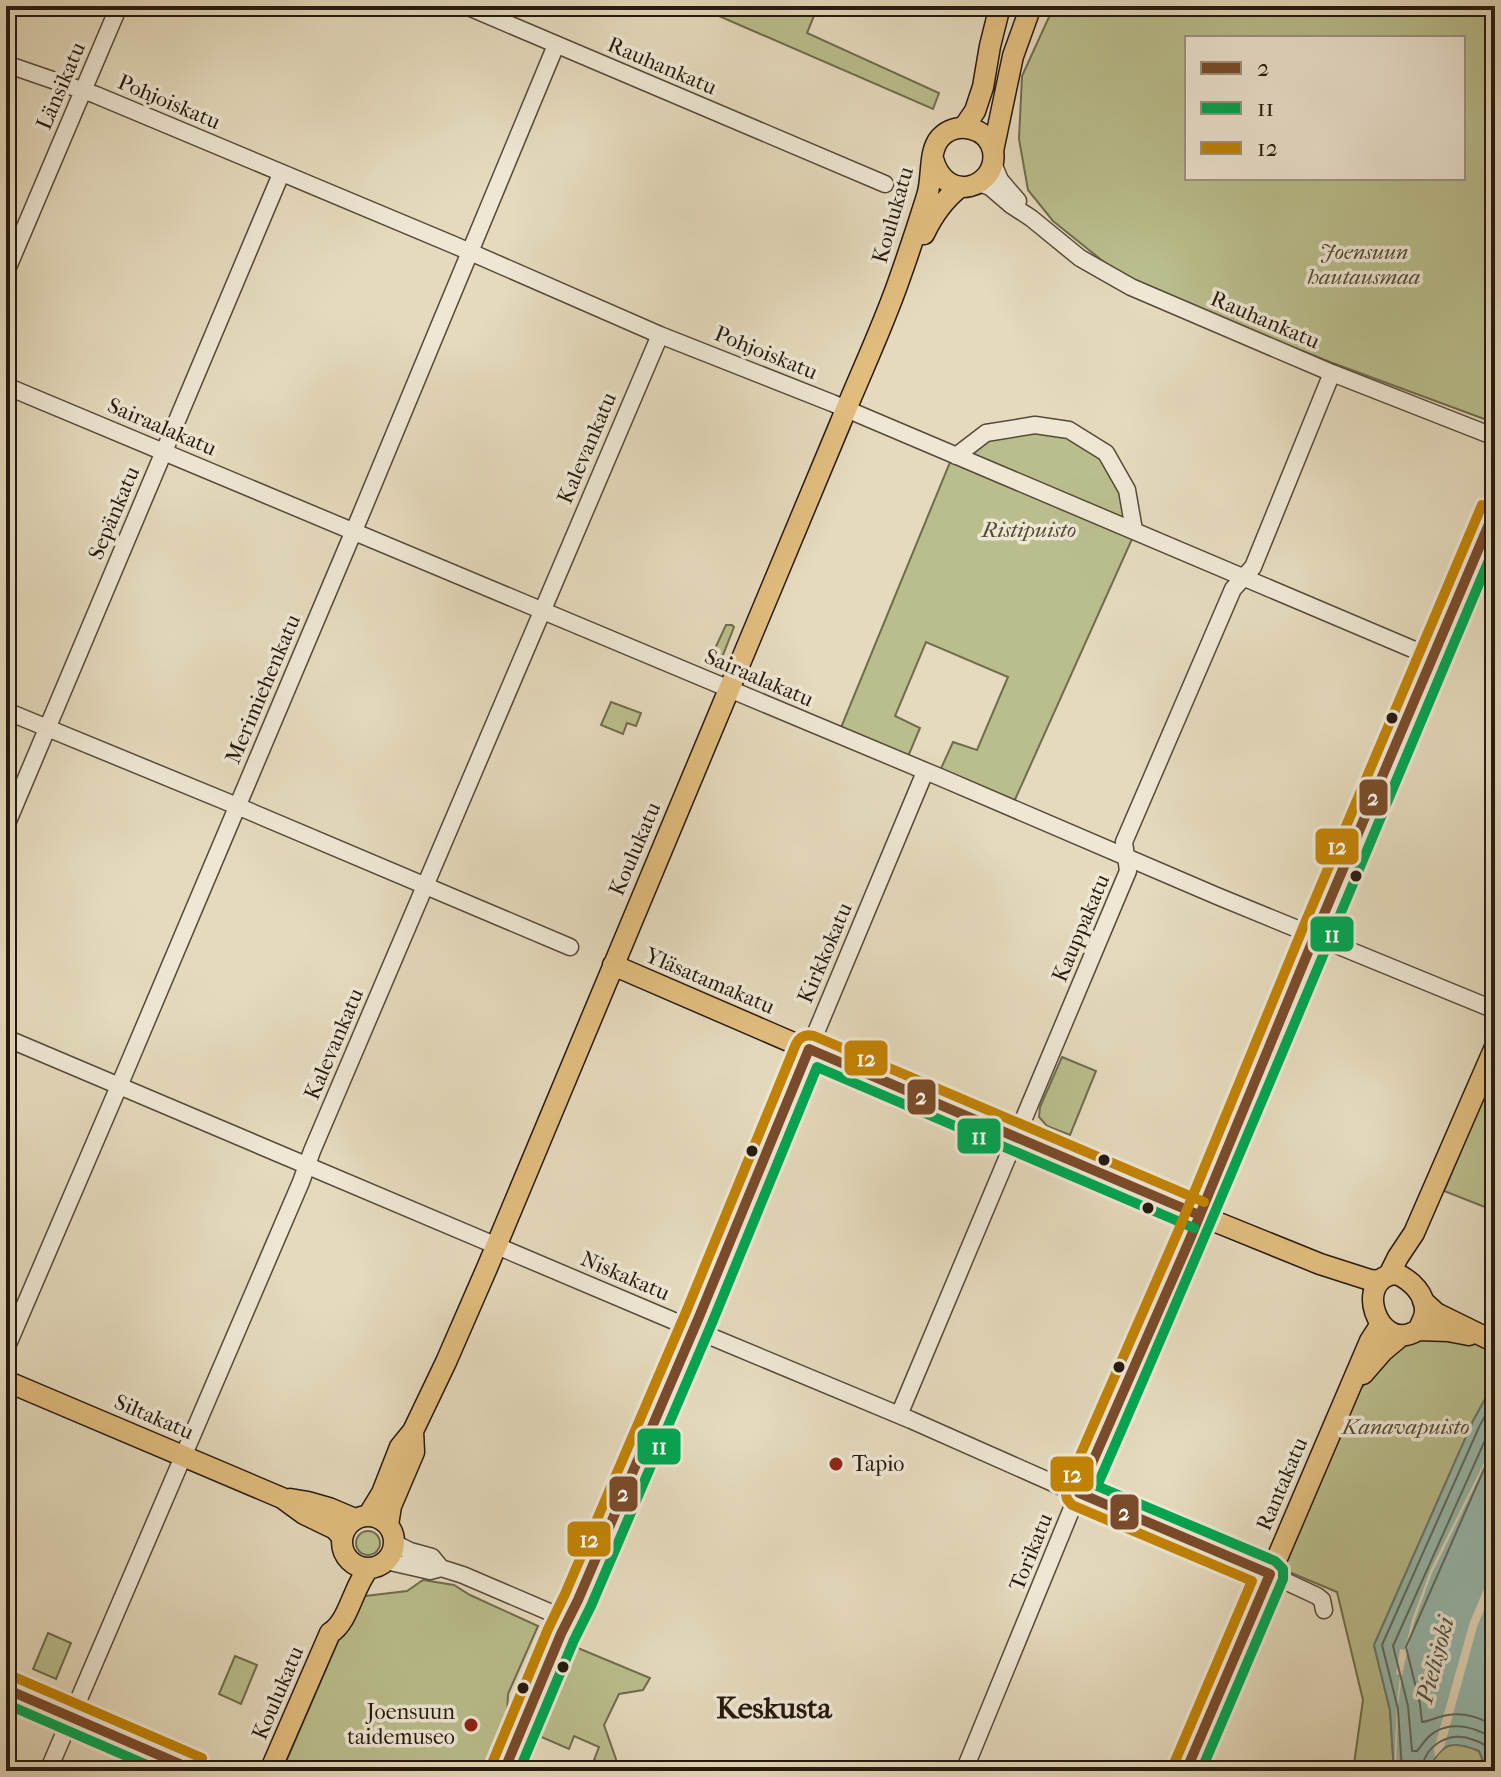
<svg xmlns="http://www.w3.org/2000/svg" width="1501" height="1777" font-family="'IM FELL French Canon',serif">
<rect width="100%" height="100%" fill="#e5dabd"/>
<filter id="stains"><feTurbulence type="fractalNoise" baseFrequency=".0025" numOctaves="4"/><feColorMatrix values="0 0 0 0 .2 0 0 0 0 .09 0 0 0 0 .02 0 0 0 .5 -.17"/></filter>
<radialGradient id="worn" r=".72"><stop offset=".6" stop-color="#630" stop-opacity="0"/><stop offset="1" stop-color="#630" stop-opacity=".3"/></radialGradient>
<path fill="#babe8d" stroke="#706c4e" stroke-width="2" fill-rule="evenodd" d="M696 6H818L807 33 939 93 933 109Z
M1054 6H1495V423L1330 362 1125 279 1053 221 1028 190 1019 139 1022 76ZM1187 38H1463V178H1187Z
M1034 420 1107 449 1137 528 1013 804 939 773 953 742 977 750 1008 677 926 642 895 716 920 728 907 759 840 730 955 450Z
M726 625H732L734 627 719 665 714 667 706 666 703 662 712 655Z
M611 702 641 713 636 726 627 723 623 734 601 725Z
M1062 1057 1096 1071 1070 1135 1047 1126 1039 1117 1040 1107Z
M1495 1069V1211L1444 1191Z
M1419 1337H1453L1495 1350V1381L1473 1421 1374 1645 1390 1710 1394 1771H1353L1363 1700 1337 1592 1282 1569 1357 1393 1397 1345Z
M356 1543a12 12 0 1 1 24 0a12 12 0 1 1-24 0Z
M423 1580 454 1585 470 1595 538 1626 508 1694 507 1715 482 1771H282L357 1597 407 1591Z
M48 1633 71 1643 56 1679 33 1669Z
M561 1641 650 1678 643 1690 619 1694 604 1725 616 1759 614 1768 594 1760 599 1747 574 1736 569 1749 523 1729Z
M235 1656 257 1665 241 1704 219 1694Z
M1454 1744 1465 1745 1479 1751 1484 1763 1485 1771H1428C1434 1758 1439 1748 1454 1744Z"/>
<path fill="#96bbb0" stroke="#697a6f" stroke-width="2" d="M1495 1381V1771H1485L1484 1763 1479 1751C1450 1739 1441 1744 1428 1771H1394L1390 1710 1374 1645 1473 1421Z"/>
<path fill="#e5dabd" d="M1495 1441V1445L1432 1573 1414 1622 1402 1675 1398 1705 1396 1771H1394L1397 1704 1400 1675 1396 1674 1400 1649 1405 1650 1412 1620 1430 1571Z
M1495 1563V1582L1477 1627 1444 1747 1435 1757 1434 1749 1470 1622Z"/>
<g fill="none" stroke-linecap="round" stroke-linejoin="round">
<path stroke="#5e6a5f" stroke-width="2" d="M1495 1418 1393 1646 1408 1706 1412 1751H1417C1422 1745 1427 1736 1435 1732 1453 1721 1482 1727 1495 1743
M1495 1444 1406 1647 1420 1704 1422 1722C1430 1721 1439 1716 1448 1715 1465 1712 1480 1718 1495 1726
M1402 1771 1398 1709 1382 1645 1480 1425 1495 1398
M1421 1771C1425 1745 1449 1730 1474 1740 1477 1741 1483 1743 1485 1746 1491 1752 1492 1763 1492 1771"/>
<g stroke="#55493a" stroke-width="19">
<path id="minor" d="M466 6 885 184
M6 64 96 95 454 245 660 335 832 403 1417 651 1433 656
M993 163 1000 180 1018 201
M979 183 990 187 1011 205 1031 218 1080 258 1131 287 1332 373 1495 437
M6 272 119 6
M6 386 942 778 1217 896 1495 1010
M956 456 986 433 1035 425 1069 430 1106 453 1127 490 1134 530
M6 711 237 806 570 947
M6 826 281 174
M6 1038 707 1335 911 1420 1096 1502 1270 1574 1317 1596 1322 1600 1324 1610
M6 1349 125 1072 361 514 556 45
M899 1415 1128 871 1124 842 1233 589 1253 567 1332 373
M394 1543 410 1551 432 1557 441 1568 463 1575 568 1620
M386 1561 430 1571 441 1568
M6 1689 196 1771
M48 1771 301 1182 312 1151 660 335
M504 1771 561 1634 578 1600 699 1317 804 1061 925 772
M964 1771 1084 1479 1190 1239 1318 928 1495 510"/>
</g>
<g stroke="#25190e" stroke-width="23">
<path id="major" d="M964 127 975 111 983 87 990 46 1000 6
M993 151 1013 56 1031 6
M924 234C933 215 943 200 960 187
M613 965 983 1125 1204 1217 1320 1264 1370 1280 1380 1281
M1397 1274C1412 1281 1425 1294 1425 1311 1425 1317 1421 1324 1418 1330 1377 1356 1352 1276 1397 1274Z
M1389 1275 1398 1257 1414 1233 1495 1047
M1423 1301 1436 1313 1495 1342
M1418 1330 1448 1331 1469 1335
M1363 1374 1383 1351 1401 1336
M6 1381 282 1498 304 1514 335 1529 342 1537
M290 1499 308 1502 329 1508 355 1519
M368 1516 382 1493 400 1447 413 1431 446 1362 487 1268 840 424C859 377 881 331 898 283 908 255 918 225 927 196 933 178 928 152 940 138 956 120 988 127 993 151 999 187 946 206 933 159
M342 1542a26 26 0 1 1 52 0a26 26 0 1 1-52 0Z
M388 1525 391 1506 414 1452 413 1431
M270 1771 330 1633C349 1622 353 1586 369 1568
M1186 1771 1370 1341 1381 1324"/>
</g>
<use href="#minor" stroke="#eee7d4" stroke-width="16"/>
<use href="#major" stroke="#e2bd7e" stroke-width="20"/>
<g stroke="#eee7d4" stroke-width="16">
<path id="bus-1" d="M6 1689 196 1771
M504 1771 561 1634 578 1600 699 1317 809 1049 1199 1215
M1186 1771 1270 1574 1079 1493 1190 1239 1318 928 1495 510"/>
</g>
<g stroke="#eee7d4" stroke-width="16">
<path id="bus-2" d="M6 1704 161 1771
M519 1771 574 1640 591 1606 712 1323 817 1067 1194 1228
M1201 1771 1283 1579V1569L1275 1561 1097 1486C1234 1174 1362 859 1495 546"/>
</g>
<g stroke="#eee7d4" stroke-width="16">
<path id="bus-3" d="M12 1676 202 1758
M491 1766 548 1629 565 1594 686 1312 796 1044C800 1036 806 1034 814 1036L1204 1202
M1173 1766 1252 1581 1072 1505 1067 1499 1065 1490 1177 1234 1305 923 1482 505"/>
</g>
<use href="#bus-1" stroke="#7a4b2a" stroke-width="10"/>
<use href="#bus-2" stroke="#00a651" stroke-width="10"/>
<use href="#bus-3" stroke="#c28304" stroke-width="10"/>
</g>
<g fill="#25190e" stroke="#eee7d4" stroke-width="3">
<circle cx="1392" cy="718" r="7"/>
<circle cx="1356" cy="876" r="7"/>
<circle cx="752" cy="1151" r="7"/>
<circle cx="1104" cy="1160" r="7"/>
<circle cx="1148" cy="1208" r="7"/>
<circle cx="1119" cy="1367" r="7"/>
<circle cx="563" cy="1667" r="7"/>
<circle cx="523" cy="1688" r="7"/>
</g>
<g fill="#8f2418" stroke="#eee7d4" stroke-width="3">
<circle cx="836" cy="1464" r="8"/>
<circle cx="471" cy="1725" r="8"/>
</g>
<g text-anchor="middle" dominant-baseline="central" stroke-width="7" stroke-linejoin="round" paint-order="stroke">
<g font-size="22" fill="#25190e" stroke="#eee7d4">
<text transform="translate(662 66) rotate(23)">Rauhankatu</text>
<text transform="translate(61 86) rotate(-67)">Länsikatu</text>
<text transform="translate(169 102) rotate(23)">Pohjoiskatu</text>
<text transform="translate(893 215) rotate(-74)">Koulukatu</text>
<text transform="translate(1265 320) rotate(23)">Rauhankatu</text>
<text transform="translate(766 353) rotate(22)">Pohjoiskatu</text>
<text transform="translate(162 427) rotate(23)">Sairaalakatu</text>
<text transform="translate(587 448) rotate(-67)">Kalevankatu</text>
<text transform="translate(114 513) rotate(-67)">Sepänkatu</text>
<text transform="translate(759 678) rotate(23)">Sairaalakatu</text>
<text transform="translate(263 689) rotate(-67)">Merimiehenkatu</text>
<text transform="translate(635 849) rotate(-67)">Koulukatu</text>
<text transform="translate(1081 928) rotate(-67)">Kauppakatu</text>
<text transform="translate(825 953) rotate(-67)">Kirkkokatu</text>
<text transform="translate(710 981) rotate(23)">Yläsatamakatu</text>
<text transform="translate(334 1044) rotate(-67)">Kalevankatu</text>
<text transform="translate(625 1276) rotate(23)">Niskakatu</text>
<text transform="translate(154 1417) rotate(23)">Siltakatu</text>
<text transform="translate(1282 1484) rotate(-67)">Rantakatu</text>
<text transform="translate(1031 1552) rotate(-68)">Torikatu</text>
<text transform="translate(278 1693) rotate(-67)">Koulukatu</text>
</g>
<g font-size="22" font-style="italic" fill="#524b34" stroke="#eee7d4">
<text x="1364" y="252">Joensuun<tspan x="1364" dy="25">hautausmaa</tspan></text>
<text x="1029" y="530">Ristipuisto</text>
<text x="1406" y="1427">Kanavapuisto</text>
</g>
<g font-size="22" fill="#25190e" stroke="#eee7d4" text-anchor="start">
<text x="852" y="1464">Tapio</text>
<text x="455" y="1712" text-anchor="end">Joensuun<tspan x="455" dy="25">taidemuseo</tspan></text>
</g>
<g font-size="24" font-style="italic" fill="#4d5247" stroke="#eee7d4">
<text transform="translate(1435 1660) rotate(-75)">Pielisjoki</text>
</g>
<g font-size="30" font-weight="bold" fill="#25190e" stroke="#eee7d4">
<text x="774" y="1708">Keskusta</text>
</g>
</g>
<g stroke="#eee7d4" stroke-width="3">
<rect x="1358" y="778" width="31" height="39" rx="8" fill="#7a4b2a"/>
<rect x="1314" y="827" width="46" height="39" rx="8" fill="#c28304"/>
<rect x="1309" y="915" width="46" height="38" rx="8" fill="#00a651"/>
<rect x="843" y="1039" width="46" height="38" rx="8" fill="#c28304"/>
<rect x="906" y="1078" width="31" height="38" rx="8" fill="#7a4b2a"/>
<rect x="956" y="1117" width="46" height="38" rx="8" fill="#00a651"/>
<rect x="636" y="1427" width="46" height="39" rx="8" fill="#00a651"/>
<rect x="1049" y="1455" width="46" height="38" rx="8" fill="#c28304"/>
<rect x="608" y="1475" width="31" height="38" rx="8" fill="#7a4b2a"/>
<rect x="1109" y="1493" width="31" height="38" rx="8" fill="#7a4b2a"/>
<rect x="566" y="1520" width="46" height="38" rx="8" fill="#c28304"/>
</g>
<g font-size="22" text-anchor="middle" font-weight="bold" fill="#fff">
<text x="1373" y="805">2</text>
<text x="1337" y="854">12</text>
<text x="1332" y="942">11</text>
<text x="866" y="1066">12</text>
<text x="921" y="1104">2</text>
<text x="979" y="1144">11</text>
<text x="659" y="1454">11</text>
<text x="1072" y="1482">12</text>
<text x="623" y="1501">2</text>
<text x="1124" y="1520">2</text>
<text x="589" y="1547">12</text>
</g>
<rect width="1501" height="1777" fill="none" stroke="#e5dabd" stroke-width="32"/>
<rect x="8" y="8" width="1485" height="1761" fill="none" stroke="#25190e" stroke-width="4"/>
<rect x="16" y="16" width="1469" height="1745" fill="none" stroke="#25190e" stroke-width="2"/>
<rect x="1185" y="36" width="280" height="144" fill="#eee7d4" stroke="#9e9585" stroke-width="2"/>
<rect x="1201" y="62" width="40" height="12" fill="#7a4b2a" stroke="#9e9585" stroke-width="2"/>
<text x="1257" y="76" font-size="24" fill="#25190e">2</text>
<rect x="1201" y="102" width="40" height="12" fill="#00a651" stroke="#9e9585" stroke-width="2"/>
<text x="1257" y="116" font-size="24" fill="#25190e">11</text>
<rect x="1201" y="142" width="40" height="12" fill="#c28304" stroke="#9e9585" stroke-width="2"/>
<text x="1257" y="156" font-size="24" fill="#25190e">12</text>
<rect width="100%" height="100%" filter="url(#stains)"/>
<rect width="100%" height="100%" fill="url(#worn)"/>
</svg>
